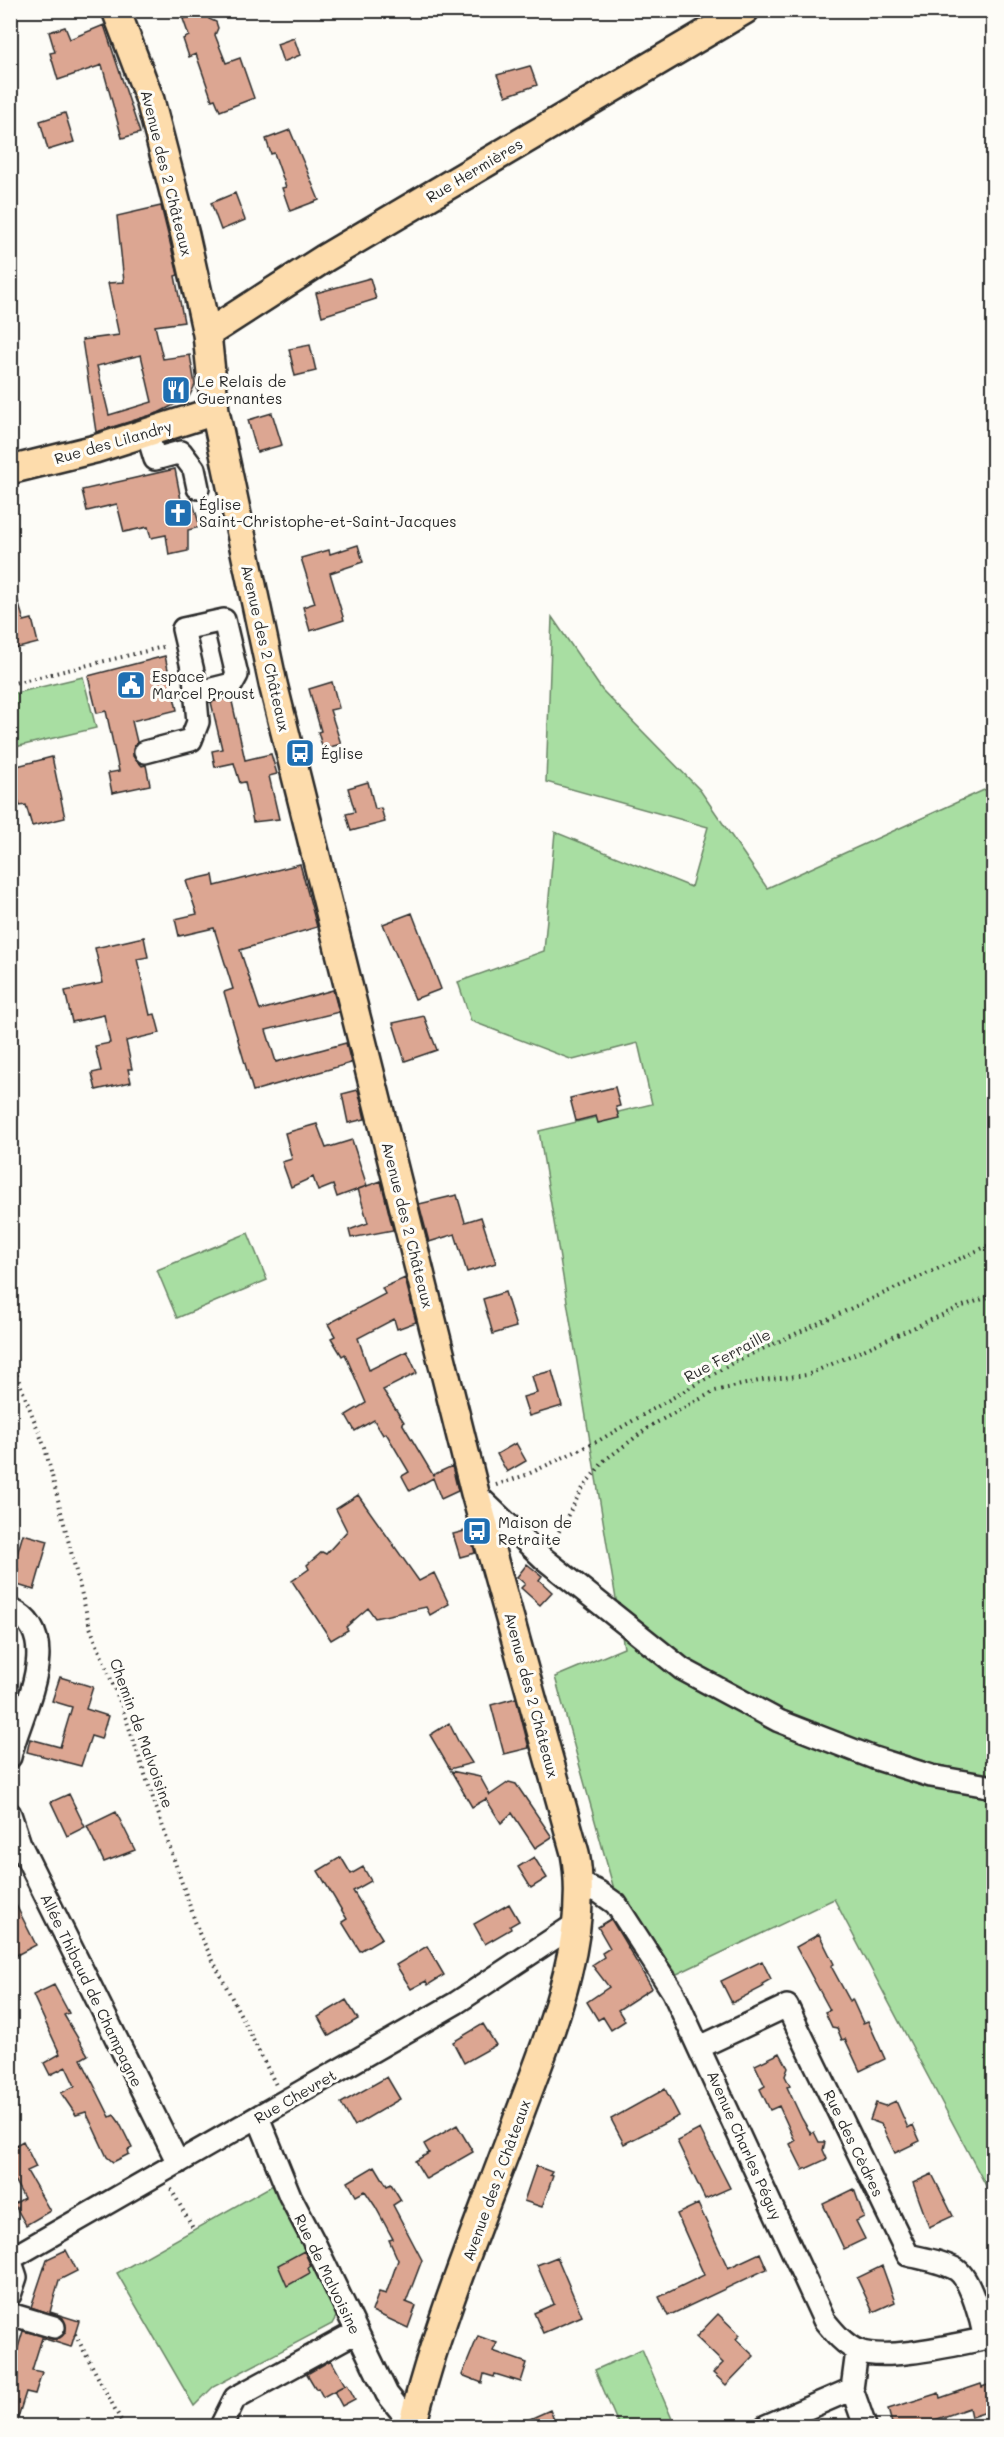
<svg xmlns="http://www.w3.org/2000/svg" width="1004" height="2437" font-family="Mali,sans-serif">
<rect width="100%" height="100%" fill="#fdfcf7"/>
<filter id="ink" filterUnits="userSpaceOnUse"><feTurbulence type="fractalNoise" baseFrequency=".0167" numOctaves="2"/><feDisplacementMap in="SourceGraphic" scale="12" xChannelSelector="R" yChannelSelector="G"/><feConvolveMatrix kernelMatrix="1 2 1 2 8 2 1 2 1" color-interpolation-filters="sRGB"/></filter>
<g filter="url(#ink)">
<path fill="#a8dea2" stroke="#6a8466" stroke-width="1.5" d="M552 617 602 690 700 790 767 888 993 786V2199L834 1899 677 1974 615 1893 555 1677 624 1648 539 1131 652 1104 638 1043 573 1060 471 1021 458 982 544 951 555 832 691 887 708 827 546 782Z
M83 677 96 728 11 748V694Z
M248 1233 267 1280 177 1318 157 1270Z
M273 2185 309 2248 337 2315 332 2324 213 2387 194 2406 117 2273Z
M642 2349 675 2426H619L595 2370Z"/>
<path fill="#dca692" stroke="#2b2b2b" stroke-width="1.5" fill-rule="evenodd" d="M206 11 209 19 216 22 218 28 215 35 226 63 240 58 254 98 220 111 215 99 212 100 196 54 189 57 183 39 189 36 183 19Z
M104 25 140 133 122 138 102 65 58 80 50 53 55 52 49 32 65 27 70 39Z
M294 38 300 55 283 62 277 44Z
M530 66 537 85 506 96 497 75Z
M65 113 74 142 48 150 40 121Z
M290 130 319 200 290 211 282 188 286 187 274 153 271 154 266 139Z
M235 193 245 220 221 230 211 203Z
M161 206 178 275 175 276 184 322 155 326 163 359 190 355 195 385 189 397 158 413 96 432 82 340 119 335 108 283 124 282 117 216ZM141 355 152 402 109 415 97 366Z
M370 278 376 299 322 316 316 293Z
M310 345 316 371 295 376 289 349Z
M272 413 282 445 257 452 248 420Z
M175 469 181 500 192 499 200 527 188 530V551L169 555 166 535 151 538 148 527 124 532 117 504 87 511 82 490Z
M358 545 363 562 330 573 344 620 310 631 303 607 315 603 301 558 329 550 330 554Z
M14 588 24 621 32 619 38 643 10 650V589Z
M165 656 177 710 132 721 137 742 133 756 142 766 146 765 150 785 112 793 108 773 119 771 106 711 97 713 88 676Z
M332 682 339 708 330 710 341 744 323 749 318 732 321 731 309 689Z
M231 697 245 760 271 754 277 774 269 776 279 819 253 822 245 782 240 783 234 763 215 767 212 751 222 749 211 702Z
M52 757 65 818 32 826 26 805 20 806 18 799 10 802V774L18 772 17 766Z
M368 782 375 809 381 808 385 822 351 831 346 814 355 812 348 788Z
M300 864 317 927 240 950 260 1010 333 990 339 1012 266 1030 276 1062 346 1043 351 1063 253 1091 224 992 233 989 214 928 179 936 175 919 197 914 186 881 213 875 215 886Z
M412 913 441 989 415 999 383 924Z
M144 937 148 957 137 959 150 1015 155 1014 160 1033 126 1041 132 1069H128L131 1082 96 1090 92 1073 101 1071 95 1046 110 1043 104 1015 72 1022 65 991 103 983 95 948Z
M424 1016 437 1050 405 1061 393 1023Z
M615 1087 620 1106 616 1107 619 1118 598 1123 596 1116 576 1121 570 1098Z
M358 1090 365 1119 348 1123 342 1094Z
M317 1124 326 1148 352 1140 367 1186 337 1197 333 1185 318 1191 313 1177 291 1187 282 1162 292 1159 285 1133Z
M381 1181 393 1230 351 1238 349 1230 368 1223 358 1189Z
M457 1195 465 1222 481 1217 496 1263 467 1272 455 1234 429 1242 419 1204Z
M405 1278 416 1322 397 1329 394 1319 358 1338 369 1370 407 1351 417 1373 383 1390 404 1422 402 1423 433 1475 452 1466 458 1491 441 1499 433 1478 410 1491 402 1476 409 1472 386 1433 383 1435 374 1420 355 1431 346 1415 366 1403 345 1354 342 1356 331 1338 335 1336 328 1324 385 1294 382 1288Z
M505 1292 516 1327 493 1334 483 1299Z
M552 1371 562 1406 529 1416 523 1397 537 1393 532 1376Z
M516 1443 526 1461 507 1472 497 1454Z
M358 1495 419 1581 434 1573 449 1604 430 1615 426 1607 375 1618 368 1608 346 1627 348 1630 331 1640 292 1581 309 1569 307 1565 322 1552 326 1554 347 1531 336 1509Z
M469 1530 475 1553 460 1557 453 1534Z
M23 1534 48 1541 34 1590 14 1584 18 1569 13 1568Z
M527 1564 542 1576 539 1580 552 1592 540 1605 521 1588 525 1584 517 1577Z
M60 1677 93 1687 86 1709 108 1716 101 1739 91 1736 81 1766 27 1752 30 1739 60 1747 72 1707 52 1701Z
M516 1698 529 1748 504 1754 491 1705Z
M449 1723 458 1741 472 1763 450 1769 430 1735Z
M451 1771 480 1777 490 1795 509 1782 516 1784 552 1837 535 1848 512 1813 501 1823 486 1799 472 1807Z
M69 1794 85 1827 67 1836 51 1802Z
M116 1812 135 1850 104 1862 87 1826Z
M341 1857 351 1874 363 1867 371 1881 353 1891 382 1938 360 1951 342 1922 347 1919 318 1871Z
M534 1857 547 1878 531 1888 518 1867Z
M10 1893 36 1945 15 1956 10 1948Z
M509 1904 519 1921 510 1926 511 1929 485 1944 474 1924Z
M611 1919 652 1988 618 2010 625 2021 611 2030 603 2017 598 2020 587 2002 609 1987 592 1965 604 1957 602 1953 610 1948 598 1927Z
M819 1934 834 1964 831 1966 850 2001 852 1999 863 2023 868 2021 885 2059 860 2071 845 2039 842 2040 837 2028 832 2027 825 2012 830 2010 796 1947Z
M427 1946 444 1975 428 1985 426 1981 411 1989 396 1965Z
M762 1961 771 1979 762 1984 763 1987 732 2003 721 1981Z
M54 1985 69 2013 64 2015 88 2055 81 2059 110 2117 114 2115 119 2122 132 2148 128 2150 129 2154 113 2162 107 2157 86 2112 76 2115 61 2093 75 2086 66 2067 50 2075 44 2063 60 2054 33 1995Z
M346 2000 358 2019 329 2036 318 2017Z
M483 2024 496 2045 464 2063 453 2042Z
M780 2053 788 2068 785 2076 790 2086 787 2087 802 2119 811 2134 814 2132 819 2142H825L823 2150 827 2159 803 2170 790 2144 795 2141 779 2106 770 2110 760 2089 765 2086 755 2065Z
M387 2077 400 2099 354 2126 341 2103Z
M665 2089 679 2116 624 2144 611 2119Z
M896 2101 908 2128 913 2125 920 2141 895 2153 881 2124 870 2120 876 2103 885 2106Z
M457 2125 473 2152 426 2179 415 2161 429 2153 424 2144Z
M700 2129 730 2188 705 2199 677 2141Z
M10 2141 14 2146 23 2141 36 2167 27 2171 50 2211 26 2225 14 2204 24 2198 13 2178 10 2179Z
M375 2166 387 2186 391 2184 401 2200 393 2205 422 2260 406 2302 416 2306 408 2328 372 2311 379 2292 386 2294 398 2260 389 2240 393 2239 375 2206 365 2191 356 2196 348 2182Z
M536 2166 552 2172 550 2175 553 2176 542 2207 524 2201Z
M932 2174 953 2216 929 2227 913 2183Z
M854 2189 864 2217 856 2221 865 2239 844 2249 823 2204Z
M698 2204 728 2268 760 2253 767 2269 668 2316 659 2297 704 2275 677 2214Z
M66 2250 77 2271 59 2280 50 2312 79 2321 71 2347 42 2338 32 2370 42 2372 35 2394 26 2392 15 2427H10V2374L23 2331 56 2339 66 2331 63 2318 31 2307 47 2259Z
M304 2251 311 2266 308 2268 310 2273 287 2286 278 2265Z
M557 2257 582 2316 543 2333 534 2313 554 2304 537 2265Z
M882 2266 895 2302 873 2312 857 2278Z
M718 2314 740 2335 736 2339 754 2356 726 2385 713 2373 723 2363 696 2337Z
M478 2336 497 2343 493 2351 527 2363 521 2382 495 2374 494 2377 484 2374 482 2383 462 2375Z
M331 2360 345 2385 323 2397 318 2388 316 2389 307 2374Z
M993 2383V2410L971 2417 969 2408 929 2422 930 2427H893L888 2409 939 2393 940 2398 981 2384 982 2387Z
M347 2384 355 2399 342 2406 334 2391Z
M550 2410 557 2427H512Z"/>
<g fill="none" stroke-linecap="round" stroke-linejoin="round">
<g stroke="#2b2b2b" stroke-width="26">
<path id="minor" d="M147 433 155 459 181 452 194 469 198 488
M145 752 191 740 198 722 194 676 183 629 224 620 237 675 232 684 196 693
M475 1493 543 1558 682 1669 779 1721 874 1758 931 1776 994 1787
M10 1609C68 1635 19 1715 10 1757
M10 1814 20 1844 178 2163
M580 1883 599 1892 616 1904 673 1992 824 2320C833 2331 845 2346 859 2351 888 2362 961 2343 994 2337
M700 2047 787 2006 908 2255C924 2259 944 2262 957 2270 971 2280 982 2323 985 2339
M258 2117 290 2196 314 2242 387 2394 404 2415 413 2419
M10 2259 456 2003 574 1925
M10 2259 16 2277 10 2295
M10 2314 54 2327
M857 2351 852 2389 865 2426
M221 2426 235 2398 356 2332
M766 2426 852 2389"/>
</g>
<g stroke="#2b2b2b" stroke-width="32">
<path id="major" d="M116 10 150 100 185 235 207 334 215 411 273 684 475 1493 575 1853C591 1940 547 2040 517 2121 480 2221 437 2323 412 2426
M207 334 325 258 745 10
M10 470 95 449 215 411"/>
</g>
<path stroke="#2b2b2b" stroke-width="4" stroke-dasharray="1.5 4.5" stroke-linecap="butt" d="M10 684 167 646
M10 1358 45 1448 90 1627 122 1707 199 1933 276 2085
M496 1485 526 1475 598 1441 736 1361 994 1243
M553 1542 584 1486 605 1460 652 1425 715 1391 763 1380 807 1375 960 1307 994 1295
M171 2189 194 2230
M75 2334 124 2426"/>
<use href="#minor" stroke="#fdfcf7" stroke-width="21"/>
<use href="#major" stroke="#fddcac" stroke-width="27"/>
</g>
</g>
<defs>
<g id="restaurant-square" transform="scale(1.5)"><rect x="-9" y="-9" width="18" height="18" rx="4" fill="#1f6fb2" stroke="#fdfcf7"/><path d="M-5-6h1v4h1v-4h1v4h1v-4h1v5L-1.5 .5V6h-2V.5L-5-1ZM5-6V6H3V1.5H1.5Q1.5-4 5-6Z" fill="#fff"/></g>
<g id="church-square" transform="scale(1.5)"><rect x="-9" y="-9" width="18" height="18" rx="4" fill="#1f6fb2" stroke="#fdfcf7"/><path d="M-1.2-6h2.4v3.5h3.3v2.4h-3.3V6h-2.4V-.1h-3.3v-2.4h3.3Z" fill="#fff"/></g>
<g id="civic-square" transform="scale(1.5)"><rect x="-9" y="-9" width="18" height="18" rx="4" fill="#1f6fb2" stroke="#fdfcf7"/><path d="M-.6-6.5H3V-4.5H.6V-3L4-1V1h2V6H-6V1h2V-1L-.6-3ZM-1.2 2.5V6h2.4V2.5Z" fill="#fff"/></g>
<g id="bus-square" transform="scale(1.5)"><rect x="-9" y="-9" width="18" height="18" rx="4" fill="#1f6fb2" stroke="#fdfcf7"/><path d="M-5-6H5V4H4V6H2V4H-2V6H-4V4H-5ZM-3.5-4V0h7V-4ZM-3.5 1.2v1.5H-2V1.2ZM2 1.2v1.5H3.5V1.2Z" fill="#fff"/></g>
</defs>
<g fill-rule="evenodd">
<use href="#restaurant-square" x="176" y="390"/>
<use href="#church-square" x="178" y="513"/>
<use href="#civic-square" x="131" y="685"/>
<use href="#bus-square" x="300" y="753"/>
<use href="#bus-square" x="477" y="1531"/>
</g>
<g text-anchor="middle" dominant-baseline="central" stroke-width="6" stroke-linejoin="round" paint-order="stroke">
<g font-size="15" fill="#2b2b2b" stroke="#fdfcf7">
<text transform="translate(474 170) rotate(-31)">Rue Hermières</text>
<text transform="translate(167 173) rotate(76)">Avenue des 2 Châteaux</text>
<text transform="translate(113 442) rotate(-16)">Rue des Lilandry</text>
<text transform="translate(266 648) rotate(77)">Avenue des 2 Châteaux</text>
<text transform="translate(408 1225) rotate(76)">Avenue des 2 Châteaux</text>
<text transform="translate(727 1355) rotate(-28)">Rue Ferraille</text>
<text transform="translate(532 1695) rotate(75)">Avenue des 2 Châteaux</text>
<text transform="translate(142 1733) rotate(70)">Chemin de Malvoisine</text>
<text transform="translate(92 1990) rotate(64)">Allée Thibaud de Champagne</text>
<text transform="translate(295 2096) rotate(-30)">Rue Chevret</text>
<text transform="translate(854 2143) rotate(64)">Rue des Cèdres</text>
<text transform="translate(745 2145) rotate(66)">Avenue Charles Péguy</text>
<text transform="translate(496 2180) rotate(-70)">Avenue des 2 Châteaux</text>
<text transform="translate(328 2274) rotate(64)">Rue de Malvoisine</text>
</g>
<g font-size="15" fill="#2b2b2b" stroke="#fdfcf7" text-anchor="start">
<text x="197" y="381">Le Relais de<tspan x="197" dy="17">Guernantes</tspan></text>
<text x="199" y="504">Église<tspan x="199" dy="17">Saint-Christophe-et-Saint-Jacques</tspan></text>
<text x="152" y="676">Espace<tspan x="152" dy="17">Marcel Proust</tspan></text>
<text x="321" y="753">Église</text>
<text x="498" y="1522">Maison de<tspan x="498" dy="17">Retraite</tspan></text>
</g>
</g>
<rect width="1004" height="2437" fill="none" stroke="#fdfcf7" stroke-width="36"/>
<rect x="18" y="18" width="968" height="2401" fill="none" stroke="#2b2b2b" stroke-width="2" filter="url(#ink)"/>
</svg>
